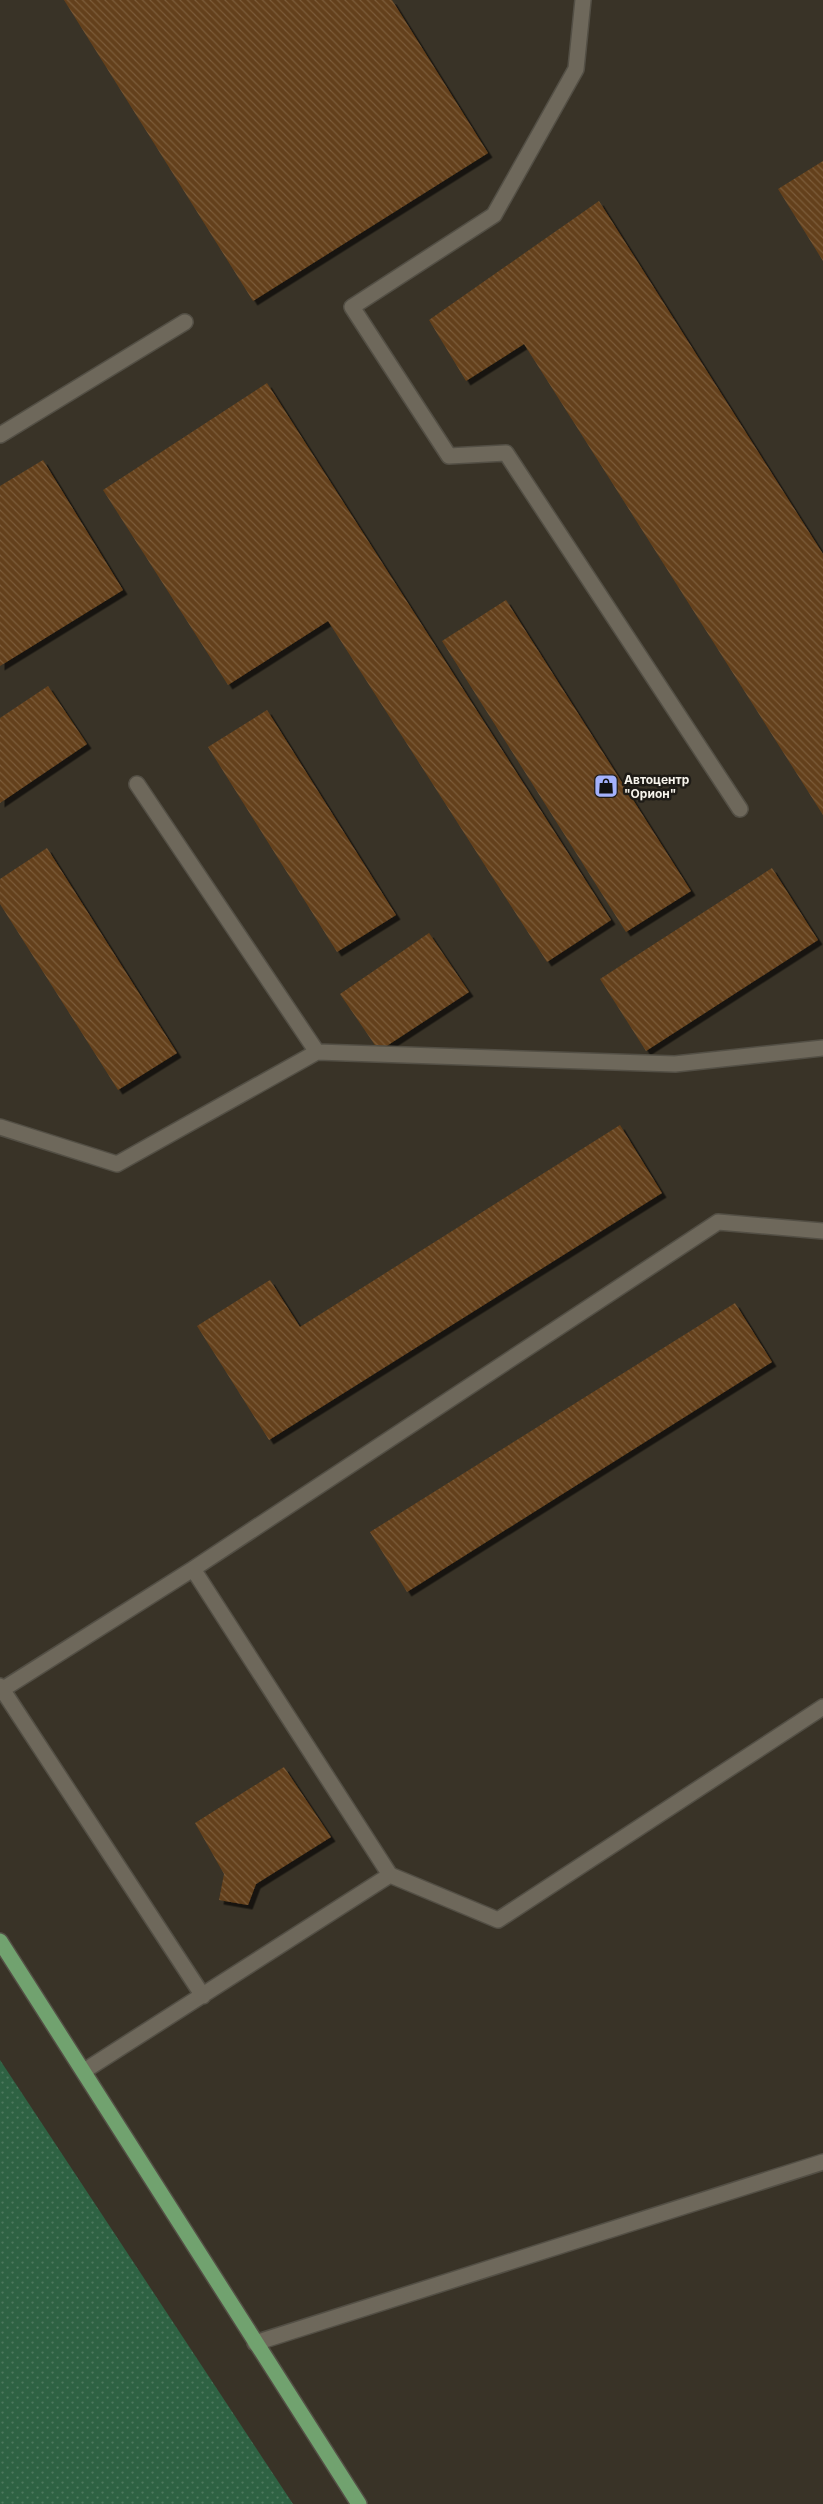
<svg xmlns="http://www.w3.org/2000/svg" width="823" height="2504" font-family="Inter,sans-serif">
<defs>
<pattern id="grass-dots" width="8" height="8" patternUnits="userSpaceOnUse" patternTransform="scale(1.25)"><rect width="8" height="8" fill="#2e6243"/><path d="M2 2h.1M6 6h.1" fill="none" stroke="#4d795e" stroke-width="1.8" stroke-linecap="round"/></pattern>
<pattern id="building-back-hatch" width="6" height="6" patternUnits="userSpaceOnUse" patternTransform="scale(1.25)"><rect width="6" height="6" fill="#64401a"/><path d="M-1 5l2 2M0 0l6 6M5-1l2 2" fill="none" stroke="#7b5c3b"/></pattern>
<filter id="shadow"><feDropShadow dx="4.5" dy="4.5" stdDeviation="0" flood-color="#0009"/></filter>
</defs>
<rect width="100%" height="100%" fill="#393327"/>
<path fill="url(#grass-dots)" d="M0 2060 293 2504H0Z"/>
<path fill="url(#building-back-hatch)" filter="url(#shadow)" d="M64 0H392L488 153 253 301Z
M823 161V261L778 189Z
M599 201 823 554V815L524 344 466 381 429 320Z
M267 383 611 920 547 962 328 621 228 685 103 490Z
M43 460 123 590 0 666V486Z
M506 600 691 891 626 932 442 641Z
M48 686 87 744 0 803V718Z
M267 710 396 915 337 952 208 747Z
M47 848 177 1053 118 1090 0 904V879Z
M772 868 818 940 646 1051 600 979Z
M429 933 469 992 379 1051 340 994Z
M620 1125 662 1193 269 1440 197 1326 270 1280 300 1327Z
M735 1303 772 1362 407 1592 370 1532Z
M284 1767 331 1837 256 1884 248 1905 219 1900 224 1874 195 1823Z"/>
<g fill="none" stroke-linecap="round" stroke-linejoin="round">
<g stroke="#534f45" stroke-width="18">
<path id="lane" d="M583 0 576 69 494 215 352 307 449 456 506 453 740 809
M0 435 185 322
M137 784 317 1052
M0 1127 117 1164 317 1052 675 1064 823 1048
M193 1569 390 1875 498 1920 823 1707
M0 1686 203 1996
M0 1691 193 1569 718 1222 823 1231
M84 2071 390 1875
M255 2343 823 2162"/>
</g>
<g stroke="#534f45" stroke-width="18">
<path id="primary" d="M0 1941 359 2504"/>
</g>
<use href="#lane" stroke="#6e685b" stroke-width="15"/>
<use href="#primary" stroke="#71a26f" stroke-width="15"/>
</g>
<defs>
<g id="shop-square" transform="scale(1.25)"><rect x="-9" y="-9" width="18" height="18" rx="4" fill="#a4b2fc" stroke="#1e1b16"/><path d="M-5-2.5h2.3a2.7 3.5 0 0 1 5.4 0H5L5.5 6h-11ZM-1.5-2.5h3a1.5 2.3 0 0 0-3 0Z" fill="#111"/></g>
</defs>
<g fill-rule="evenodd">
<use href="#shop-square" x="606" y="786"/>
</g>
<g text-anchor="middle" dominant-baseline="central" stroke-width="5" stroke-linejoin="round" paint-order="stroke">
<g font-size="12" font-weight="bold" fill="#f6f3eb" stroke="#1e1b16" text-anchor="start">
<text x="624" y="779">Автоцентр<tspan x="624" dy="14">"Орион"</tspan></text>
</g>
</g>
</svg>
